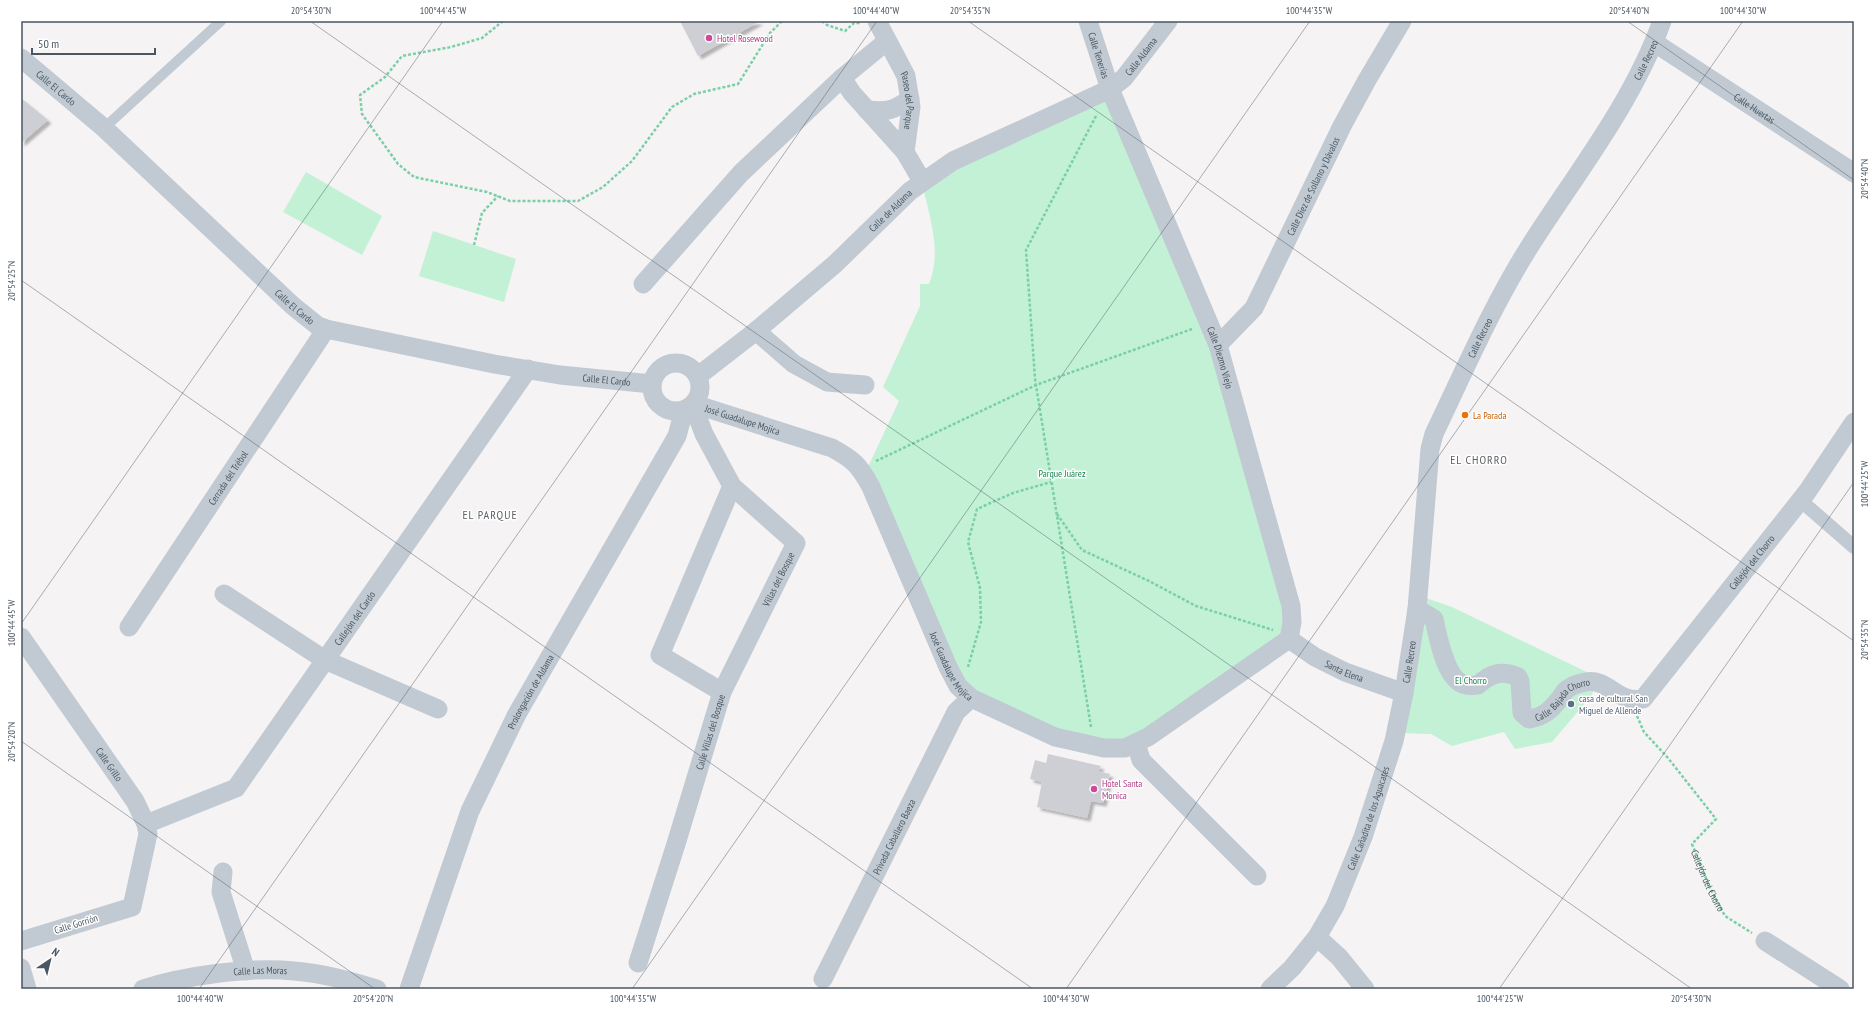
<svg xmlns="http://www.w3.org/2000/svg" width="1875" height="1010" font-family="'PT Sans Narrow',sans-serif">
<defs>
<filter id="shadow"><feDropShadow dx="3.5" dy="3.5" stdDeviation="1" flood-color="#0004"/></filter>
</defs>
<rect width="100%" height="100%" fill="#f5f3f3"/>
<path fill="#c3f1d5" d="M1104 98 1209 342 1288 620 1280 639 1124 743 1058 732 962 686 868 467 899 401 883 387 920 306V284H929C942 252 930 219 923 187L936 178Z
M306 172 382 216 362 255 283 212Z
M433 231 516 259 504 302 419 276Z
M1414 594 1452 607 1597 677 1592 695 1552 742 1515 749 1504 732 1452 746 1431 734 1399 733Z"/>
<path fill="#cdcfd5" filter="url(#shadow)" d="M680 21H760L698 56Z
M21 98 48 120 21 143Z
M1048 754 1101 766 1098 771 1110 774 1103 803 1091 801 1087 818 1037 807 1042 782 1030 779 1035 760 1046 763Z"/>
<g fill="none" stroke-linecap="round" stroke-linejoin="round">
<g stroke="#7ad0a6" stroke-width="2.5" stroke-dasharray="3 2" stroke-linecap="butt">
<path d="M503 21 482 38 451 47 402 56 385 77 360 95 362 114 398 164 414 177 487 192 510 201H578L603 187 632 161 672 107 694 94 738 84 770 33 782 21"/>
<path d="M822 21 827 25 845 31 854 23H861"/>
<path d="M474 245 482 213 498 196"/>
<path d="M876 461 1036 385 1192 329"/>
<path d="M1057 514 1082 550 1149 581 1196 606 1273 630"/>
<path d="M968 667 981 622 980 588 968 542 977 509 1013 493 1051 482"/>
<path id="s1" d="M1637 716 1644 732 1668 758 1716 819 1692 844 1710 888 1725 916 1752 933"/>
<path d="M1091 727 1035 379 1026 250 1097 114"/>
</g>
<path stroke="#c1cad2" stroke-width="10" d="M104 128 221 21"/>
<path stroke="#c1cad2" stroke-width="14" d="M1800 500 1854 547"/>
<g stroke="#c1cad2" stroke-width="19">
<path id="s2" d="M877 21 906 76 911 107 905 152 922 181"/>
<path id="s3" d="M1088 21 1110 89 1218 345 1291 606 1292 622 1289 639"/>
<path id="s4" d="M1655 43 1854 173"/>
<path id="s5" d="M21 58 104 128 293 306 318 326 326 329 494 364 560 375 652 384"/>
<path d="M842 78 852 93 905 152"/>
<path d="M867 110C887 112 893 111 910 99"/>
<path d="M643 284 741 173 842 78 887 41"/>
<path d="M756 331 794 364 827 382 865 385"/>
<path id="s6" d="M1218 345 1254 308 1342 126 1367 80 1402 21"/>
<circle cx="676" cy="387" r="24"/>
<path id="s7" d="M698 376 756 331 835 264 910 191 953 161 1110 89 1124 78 1168 21"/>
<path id="s8" d="M694 404 832 448C854 460 859 465 871 487L948 667 958 686 971 698 1055 737 1104 748H1125L1148 737 1289 639"/>
<path d="M224 594 325 660 438 709"/>
<path id="s9" d="M1417 609 1434 619C1438 636 1445 681 1466 685 1469 686 1475 685 1478 685 1491 673 1502 670 1518 677L1520 681 1522 713 1529 719C1544 717 1552 709 1561 697 1563 694 1565 690 1569 688 1573 685 1581 683 1586 682 1608 678 1617 704 1643 699L1807 492 1854 422"/>
<path id="s10" d="M129 627 326 329"/>
<path id="s11" d="M21 637 135 801 146 824 148 834 132 907 21 941"/>
<path id="s12" d="M1289 639 1315 657 1345 672 1404 693"/>
<path d="M722 692 660 655 732 486"/>
<path d="M1136 743 1141 760 1257 876"/>
<path id="s13" d="M146 824 236 788 528 369"/>
<path d="M223 872 221 892 246 971"/>
<path d="M1317 937 1339 957 1365 989"/>
<path d="M1765 941 1840 989"/>
<path id="s14" d="M638 963 676 844 722 692 796 543 732 486 704 434 693 405"/>
<path d="M21 968 27 989"/>
<path id="s15" d="M823 979 956 712 971 698"/>
<path id="s16" d="M143 989C184 976 251 966 294 971 322 973 350 981 377 989"/>
<path id="s17" d="M409 989 470 811 517 714 677 436 684 410"/>
<path id="s18" d="M1270 989 1292 968 1317 937 1335 906 1363 837 1394 741 1404 693 1417 609 1430 449 1434 434C1466 367 1496 297 1537 235 1582 166 1634 99 1662 21"/>
</g>
</g>
<path fill="none" stroke="#4a5661" stroke-width="1" stroke-opacity="0.45" d="M310 21 1692 989M968 21 1854 641M1627 21 1854 180M21 280 1033 989M21 624 443 21M21 741 375 989M199 989 877 21M632 989 1310 21M1066 989 1743 21M1499 989 1854 482"/>
<g fill="#d1479c" stroke="#fff" stroke-width="1.5">
<circle cx="709" cy="38" r="4"/>
<circle cx="1094" cy="789" r="4"/>
</g>
<circle fill="#e8710a" stroke="#fff" stroke-width="1.5" cx="1465" cy="415" r="4"/>
<circle fill="#5c6f8a" stroke="#fff" stroke-width="1.5" cx="1571" cy="704" r="4"/>
<g text-anchor="middle" dominant-baseline="central" stroke-width="3" stroke-linejoin="round" paint-order="stroke">
<g font-size="10" fill="#b23c85" stroke="#fff" text-anchor="start">
<text x="717" y="38">Hotel Rosewood</text>
<text x="1102" y="783">Hotel Santa<tspan x="1102" dy="12">Monica</tspan></text>
</g>
<g font-size="10" fill="#4a5661" stroke="#fff">
<text stroke="none"><textPath href="#s3" startOffset="36">Calle Tenerías</textPath></text>
<text stroke="none"><textPath href="#s7" startOffset="552">Calle Aldama</textPath></text>
<text stroke="none"><textPath href="#s18" startOffset="1022">Calle Recreo</textPath></text>
<text stroke="none"><textPath href="#s5" startOffset="46">Calle El Cardo</textPath></text>
<text stroke="none"><textPath href="#s2" startOffset="87">Paseo del Parque</textPath></text>
<text stroke="none"><textPath href="#s4" startOffset="119">Calle Huertas</textPath></text>
<text stroke="none"><textPath href="#s6" startOffset="187">Calle Diez de Sollano y Dávalos</textPath></text>
<text stroke="none"><textPath href="#s7" startOffset="254">Calle de Aldama</textPath></text>
<text stroke="none"><textPath href="#s5" startOffset="370">Calle El Cardo</textPath></text>
<text stroke="none"><textPath href="#s18" startOffset="698">Calle Recreo</textPath></text>
<text stroke="none"><textPath href="#s3" startOffset="362">Calle Diezmo Viejo</textPath></text>
<text stroke="none"><textPath href="#s5" startOffset="694">Calle El Cardo</textPath></text>
<text stroke="none"><textPath href="#s8" startOffset="51">José Guadalupe Mojica</textPath></text>
<text stroke="none"><textPath href="#s10" startOffset="179">Cerrada del Trébol</textPath></text>
<text stroke="none"><textPath href="#s9" startOffset="504">Callejón del Chorro</textPath></text>
<text stroke="none"><textPath href="#s14" startOffset="410">Villas del Bosque</textPath></text>
<text stroke="none"><textPath href="#s13" startOffset="304">Callejón del Cardo</textPath></text>
<text stroke="none"><textPath href="#s18" startOffset="362">Calle Recreo</textPath></text>
<text stroke="none"><textPath href="#s8" startOffset="398">José Guadalupe Mojica</textPath></text>
<text stroke="none"><textPath href="#s12" startOffset="64">Santa Elena</textPath></text>
<text stroke="none"><textPath href="#s17" startOffset="322">Prolongación de Aldama</textPath></text>
<text stroke="none"><textPath href="#s9" startOffset="238">Calle Bajada Chorro</textPath></text>
<text stroke="none"><textPath href="#s14" startOffset="242">Calle Villas del Bosque</textPath></text>
<text stroke="none"><textPath href="#s11" startOffset="155">Calle Grillo</textPath></text>
<text stroke="none"><textPath href="#s18" startOffset="200">Calle Cañadita de los Aguacates</textPath></text>
<text stroke="none"><textPath href="#s15" startOffset="159">Privada Caballero Baeza</textPath></text>
<text stroke="none"><textPath href="#s1" startOffset="205">Callejón del Chorro</textPath></text>
<text transform="translate(76 924) rotate(-17)">Calle Gorrión</text>
<text stroke="none"><textPath href="#s16" startOffset="119">Calle Las Moras</textPath></text>
</g>
<g font-size="10" fill="#c56008" stroke="#fff" text-anchor="start">
<text x="1473" y="415">La Parada</text>
</g>
<g font-size="10" fill="#17864f" stroke="#fff">
<text x="1062" y="473">Parque Juárez</text>
<text x="1471" y="680">El Chorro</text>
</g>
<g font-size="10" fill="#4e5e75" stroke="#fff" text-anchor="start">
<text x="1579" y="698">casa de cultural San<tspan x="1579" dy="12">Miguel de Allende</tspan></text>
</g>
<g font-size="12" letter-spacing="1" fill="#5f6368" stroke="#fff">
<text x="1479" y="459">EL CHORRO</text>
<text x="490" y="514">EL PARQUE</text>
</g>
</g>
<rect width="1875" height="1010" fill="none" stroke="#ffffff" stroke-width="44"/>
<g transform="translate(50 960) rotate(35)" stroke="#ffffff" stroke-width="3" paint-order="stroke">
<path d="M0-3L7 15L0 10L-7 15Z" fill="#4a5661"/>
<text y="-6" font-size="11" font-weight="bold" text-anchor="middle" fill="#4a5661">N</text>
</g>
<path d="M32 48v6h123v-6" fill="none" stroke="#4a5661" stroke-width="2"/>
<text x="38" y="48" font-size="12" fill="#4a5661" stroke="#ffffff" stroke-width="3" paint-order="stroke">50 m</text>
<rect x="22" y="22" width="1831" height="966" fill="none" stroke="#4a5661" stroke-width="1.5"/>
<g font-size="10" text-anchor="middle" fill="#4a5661">
<text x="311" y="14">20°54'30"N</text>
<text x="443" y="14">100°44'45"W</text>
<text x="876" y="14">100°44'40"W</text>
<text x="970" y="14">20°54'35"N</text>
<text x="1309" y="14">100°44'35"W</text>
<text x="1629" y="14">20°54'40"N</text>
<text x="1743" y="14">100°44'30"W</text>
<text transform="translate(1864 179) rotate(-90)" y="4">20°54'40"N</text>
<text transform="translate(11 281) rotate(-90)" y="4">20°54'25"N</text>
<text transform="translate(1864 484) rotate(-90)" y="4">100°44'25"W</text>
<text transform="translate(11 623) rotate(-90)" y="4">100°44'45"W</text>
<text transform="translate(1864 640) rotate(-90)" y="4">20°54'35"N</text>
<text transform="translate(11 742) rotate(-90)" y="4">20°54'20"N</text>
<text x="200" y="1002">100°44'40"W</text>
<text x="373" y="1002">20°54'20"N</text>
<text x="633" y="1002">100°44'35"W</text>
<text x="1066" y="1002">100°44'30"W</text>
<text x="1500" y="1002">100°44'25"W</text>
<text x="1691" y="1002">20°54'30"N</text>
</g>
</svg>
